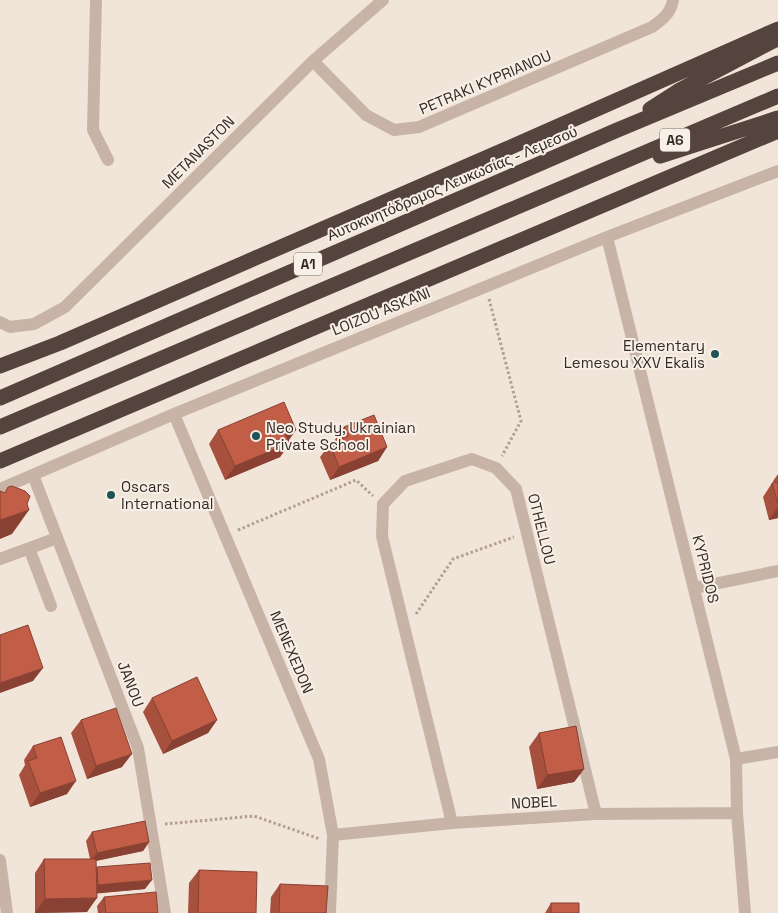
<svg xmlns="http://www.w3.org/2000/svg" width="778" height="913" font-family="'Space Grotesk',sans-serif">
<rect width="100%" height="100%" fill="#f1e5da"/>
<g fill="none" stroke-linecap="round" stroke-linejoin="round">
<path stroke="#b49e91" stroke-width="3" stroke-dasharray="2.5 2.5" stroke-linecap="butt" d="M489 299 521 421 502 456
M238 530 356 480 373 496
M416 614 453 559 514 537
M165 824 254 816 320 839"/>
<path stroke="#c8b4a7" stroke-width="12" d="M96 0 93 130 108 160
M313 61 366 115 394 130 419 127 652 27C662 20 671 13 673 0
M607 237 736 759 737 813 745 913
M0 322 10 327 34 324 65 307 313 61 383 0
M174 414 319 759 333 835 330 913
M33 475 138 748 165 913
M0 489 174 414 607 237 778 171
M29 548 51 606
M0 559 57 538
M694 588 778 571
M736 759 778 752
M452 823 382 536 383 504 405 481 472 459 496 468 516 489 596 814
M333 835 452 823 596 814 737 813
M0 860 7 913"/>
<path stroke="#55443e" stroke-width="15" d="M650 109 678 91 777 39
M660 156 778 118
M0 366 60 343 504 150 778 29
M0 398 615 131 778 63
M0 427 778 96
M0 461 778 131"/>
</g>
<path fill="#a7503d" d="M344 427 387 447 378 461 330 480 320 457 330 444 335 442 334 441Z
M218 430 289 441 290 443 280 457 225 480 209 444Z
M778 474V518L769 520 763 497 772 483H774L773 481Z
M152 698 217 720 208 733 163 754 143 712Z
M81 720 122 767 87 779 71 733Z
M539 733 584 769 574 782 537 789 529 747Z
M33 746 67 794 30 807 19 775 25 765 24 760Z
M92 832 149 842 143 851 96 861V868L97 867 145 889 97 893 87 912 35 913V873L44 859H90L86 841Z
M199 870 256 913H188L189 883Z
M280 884 326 913H270L271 897Z
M104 897 158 913H98L97 906Z
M551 903 579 913H545Z"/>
<path fill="#884132" d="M296 430 287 443 285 434Z
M290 443 280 457 225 480 235 466Z
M387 447 378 461 330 480 339 467Z
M778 507V518L769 520Z
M29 510 12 534 0 539V520Z
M43 668 33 681 0 693V683Z
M217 720 208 733 163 754 172 741Z
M132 754 122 767 87 779 96 766Z
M584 769 574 782 537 789 547 775Z
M76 781 67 794 30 807 40 793Z
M149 842 143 851 90 862 97 853Z
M152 880 145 889 92 894 98 885Z
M97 898 87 912 35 913 45 899Z"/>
<path fill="#c25d47" stroke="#884132" d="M284 402 296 430 285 434 290 443 235 466 218 430Z
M374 415 387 447 339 467 330 444 348 436 344 427Z
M778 482V504L772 483Z
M12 486 25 491 30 496 27 504 29 510 0 520V491L5 493 8 487Z
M28 625 43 668 0 683V635Z
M197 677 217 720 172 741 152 698Z
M116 708 132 754 96 766 81 720Z
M576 726 584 769 547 775 539 733Z
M61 737 76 781 40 793 28 761 37 758 33 746Z
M145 821 149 842 97 853 92 832Z
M44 859H96L97 898 45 899Z
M150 863 152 880 98 885 97 867Z
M199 870 257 872 256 913H198Z
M280 884 328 886 326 913H279Z
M156 892 158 913H106L104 897Z
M551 903H579V913H551Z"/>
<g fill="#1e5455" stroke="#f8efe6" stroke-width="2">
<circle cx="715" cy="354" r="5"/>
<circle cx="256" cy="436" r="5"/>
<circle cx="111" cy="495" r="5"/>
</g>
<g text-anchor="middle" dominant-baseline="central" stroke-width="4" stroke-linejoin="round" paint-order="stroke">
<g fill="#f8efe6" stroke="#706660" stroke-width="1">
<rect x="660" y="128.5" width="30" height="23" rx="4"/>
<rect x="294" y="252.5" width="28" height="23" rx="4"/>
</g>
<g font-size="14" font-weight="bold" fill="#352b27">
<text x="675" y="140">A6</text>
<text x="308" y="264">A1</text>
</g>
<g font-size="15" fill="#352b27" stroke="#f8efe6">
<text transform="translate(485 82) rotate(-23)">PETRAKI KYPRIANOU</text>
<text transform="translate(198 152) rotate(-45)">METANASTON</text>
<text transform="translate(452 183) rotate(-23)">Αυτοκινητόδρομος Λευκωσίας - Λεμεσού</text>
<text transform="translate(381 311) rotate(-22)">LOIZOU ASKANI</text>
<text transform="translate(542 529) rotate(76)">OTHELLOU</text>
<text transform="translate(706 569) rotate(76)">KYPRIDOS</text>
<text transform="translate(292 652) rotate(67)">MENEXEDON</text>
<text transform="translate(131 684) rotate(69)">JANOU</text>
<text transform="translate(534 802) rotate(-3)">NOBEL</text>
</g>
<g font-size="15" fill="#352b27" stroke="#f8efe6" text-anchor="start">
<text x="705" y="345" text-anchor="end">Elementary<tspan x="705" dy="17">Lemesou XXV Ekalis</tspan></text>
<text x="266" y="427">Neo Study, Ukrainian<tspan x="266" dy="17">Private School</tspan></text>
<text x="121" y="486">Oscars<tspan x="121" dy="17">International</tspan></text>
</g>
</g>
</svg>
